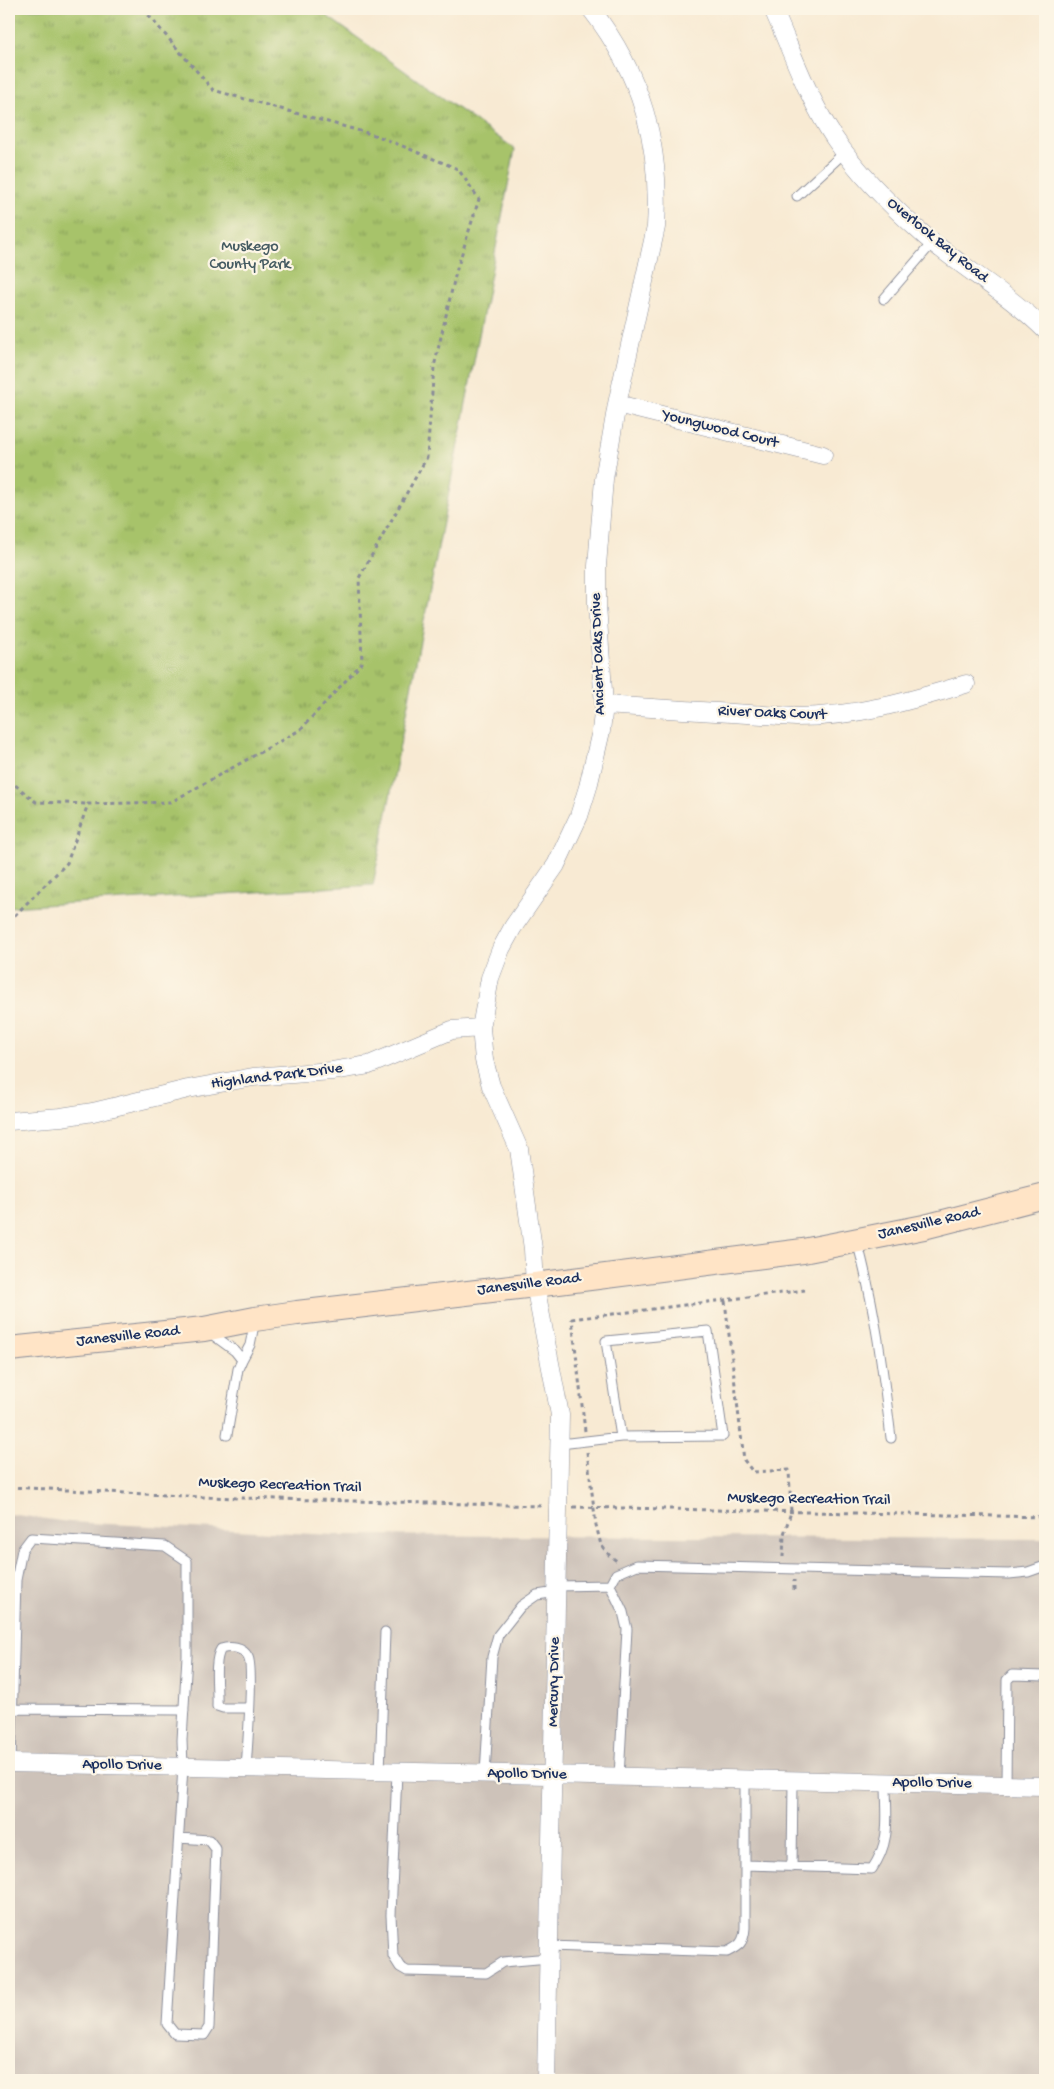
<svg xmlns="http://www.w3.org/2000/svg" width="1054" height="2089" font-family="'Gochi Hand',sans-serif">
<defs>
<pattern id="park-tufts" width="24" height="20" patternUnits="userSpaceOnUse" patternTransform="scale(1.25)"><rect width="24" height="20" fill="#a7c36a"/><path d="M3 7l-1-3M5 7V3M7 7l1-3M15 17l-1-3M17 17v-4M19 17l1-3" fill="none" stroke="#879f5a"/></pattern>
</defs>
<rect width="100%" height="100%" fill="#fcf5e5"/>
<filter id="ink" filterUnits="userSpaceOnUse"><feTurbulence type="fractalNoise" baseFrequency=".02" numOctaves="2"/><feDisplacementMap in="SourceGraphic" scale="10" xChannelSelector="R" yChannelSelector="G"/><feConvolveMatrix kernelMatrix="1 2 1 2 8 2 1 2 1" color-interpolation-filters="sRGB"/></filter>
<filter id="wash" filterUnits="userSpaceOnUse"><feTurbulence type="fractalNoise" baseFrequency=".0096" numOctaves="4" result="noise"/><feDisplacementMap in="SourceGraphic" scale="20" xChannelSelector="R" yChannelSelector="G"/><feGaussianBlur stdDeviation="1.12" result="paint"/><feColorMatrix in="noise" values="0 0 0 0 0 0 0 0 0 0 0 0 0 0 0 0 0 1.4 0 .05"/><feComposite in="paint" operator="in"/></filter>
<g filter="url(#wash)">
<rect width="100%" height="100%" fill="#f8ead3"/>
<path fill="#cdc2b9" d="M9 1514 68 1522 334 1535 1045 1539V2080H9Z"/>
<path fill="url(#park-tufts)" stroke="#617964" d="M9 9H317L515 149 373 885 9 907Z"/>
</g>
<g filter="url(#ink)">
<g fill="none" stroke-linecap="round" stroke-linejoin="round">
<g stroke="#8a8c98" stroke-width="11">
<path id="service" d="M797 196 845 152
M884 299 933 242
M857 1241C875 1306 883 1371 891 1438
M209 1332 235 1351 242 1360 250 1345 255 1320
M227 1435 238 1369 242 1360
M560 1444 621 1437 723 1436 708 1331 606 1341 621 1437
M610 1585 623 1612 627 1629 619 1777
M557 1586 610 1585 616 1574 637 1565 1009 1574 1028 1572 1045 1566
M12 1709 184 1710
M11 1763 16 1580 22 1550 31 1538 165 1546 187 1561V1656L182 1740 183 1767 167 2024 175 2034 204 2035 209 2027 216 1849 209 1840 179 1838
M246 1769C247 1752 254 1666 248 1657 243 1647 230 1646 221 1649 213 1661 218 1691 217 1706L223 1708H249
M380 1772 385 1632
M397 1772 391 1915 393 1956 400 1967 407 1971 486 1973 503 1962 549 1958
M485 1774 492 1657 498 1635 521 1606 537 1595 557 1592
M1006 1786 1007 1680 1012 1675 1045 1676
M745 1865 872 1869C892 1840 886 1816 886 1783
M792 1867 793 1781
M549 1946 727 1952C739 1946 744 1943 745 1928V1780"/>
</g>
<g stroke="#8a8c98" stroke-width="19">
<path id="minor" d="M773 9C792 52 808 99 835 139 860 176 892 207 925 236 964 269 1009 294 1045 330
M617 404 823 455
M604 705 796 717C855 717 910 701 966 684
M9 1121 61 1117 93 1112 188 1089 253 1077 332 1071 369 1065 452 1030 481 1028
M9 1763 1045 1786
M546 2080 560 1415 535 1285 533 1249 519 1149 491 1086 484 1060 481 1028 490 978 501 949 513 927 556 865 579 816 588 787 601 731 604 705 597 605V566L604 479 617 404 656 227C661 144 642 75 591 9"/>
</g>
<g stroke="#8a8c98" stroke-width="26">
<path id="secondary" d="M9 1349 204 1329 255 1319 297 1313 535 1285 803 1251 924 1227 1045 1196"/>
</g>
<path stroke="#8a8c98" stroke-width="3" stroke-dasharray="4 4" stroke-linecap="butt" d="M9 780 36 802 88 804
M9 921 67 863 88 804 171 802 300 730 362 663 359 578 427 457 434 367 456 272 479 199 458 169 378 136 213 90 143 9
M725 1301 744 1460 753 1472 789 1470 791 1512 784 1534 783 1557
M585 1431 572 1319 805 1290
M587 1452 596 1525 601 1545 610 1556 618 1562
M9 1487 203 1497 542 1506
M573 1507 1045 1517
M794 1590V1580"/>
<use href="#service" stroke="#fff" stroke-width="9"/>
<use href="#minor" stroke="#fff" stroke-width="18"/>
<use href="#secondary" stroke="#ffe4c6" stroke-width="24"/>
</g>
</g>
<g text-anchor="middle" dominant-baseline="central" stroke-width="4.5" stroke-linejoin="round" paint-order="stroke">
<g font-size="16" fill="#1b2f5e" stroke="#fcf5e5">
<text transform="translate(937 241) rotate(39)">Overlook Bay Road</text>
<text transform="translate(720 430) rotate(14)">Youngwood Court</text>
<text transform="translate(599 654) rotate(-92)">Ancient Oaks Drive</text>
<text transform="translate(772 714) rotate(2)">River Oaks Court</text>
<text transform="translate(277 1077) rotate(-7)">Highland Park Drive</text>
<text transform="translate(929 1224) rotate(-13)">Janesville Road</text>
<text transform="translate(529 1285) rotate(-7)">Janesville Road</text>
<text transform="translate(128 1337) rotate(-6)">Janesville Road</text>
<text transform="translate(280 1486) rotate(2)">Muskego Recreation Trail</text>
<text transform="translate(809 1500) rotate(1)">Muskego Recreation Trail</text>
<text transform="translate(555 1682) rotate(-89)">Mercury Drive</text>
<text transform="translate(122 1766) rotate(1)">Apollo Drive</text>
<text transform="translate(527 1775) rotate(1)">Apollo Drive</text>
<text transform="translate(932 1784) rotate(1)">Apollo Drive</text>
</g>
<g font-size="16" fill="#455b62" stroke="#fcf5e5">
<text x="250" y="247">Muskego<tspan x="250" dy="18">County Park</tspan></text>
</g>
</g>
<rect width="1054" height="2089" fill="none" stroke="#fcf5e5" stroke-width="30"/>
</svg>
